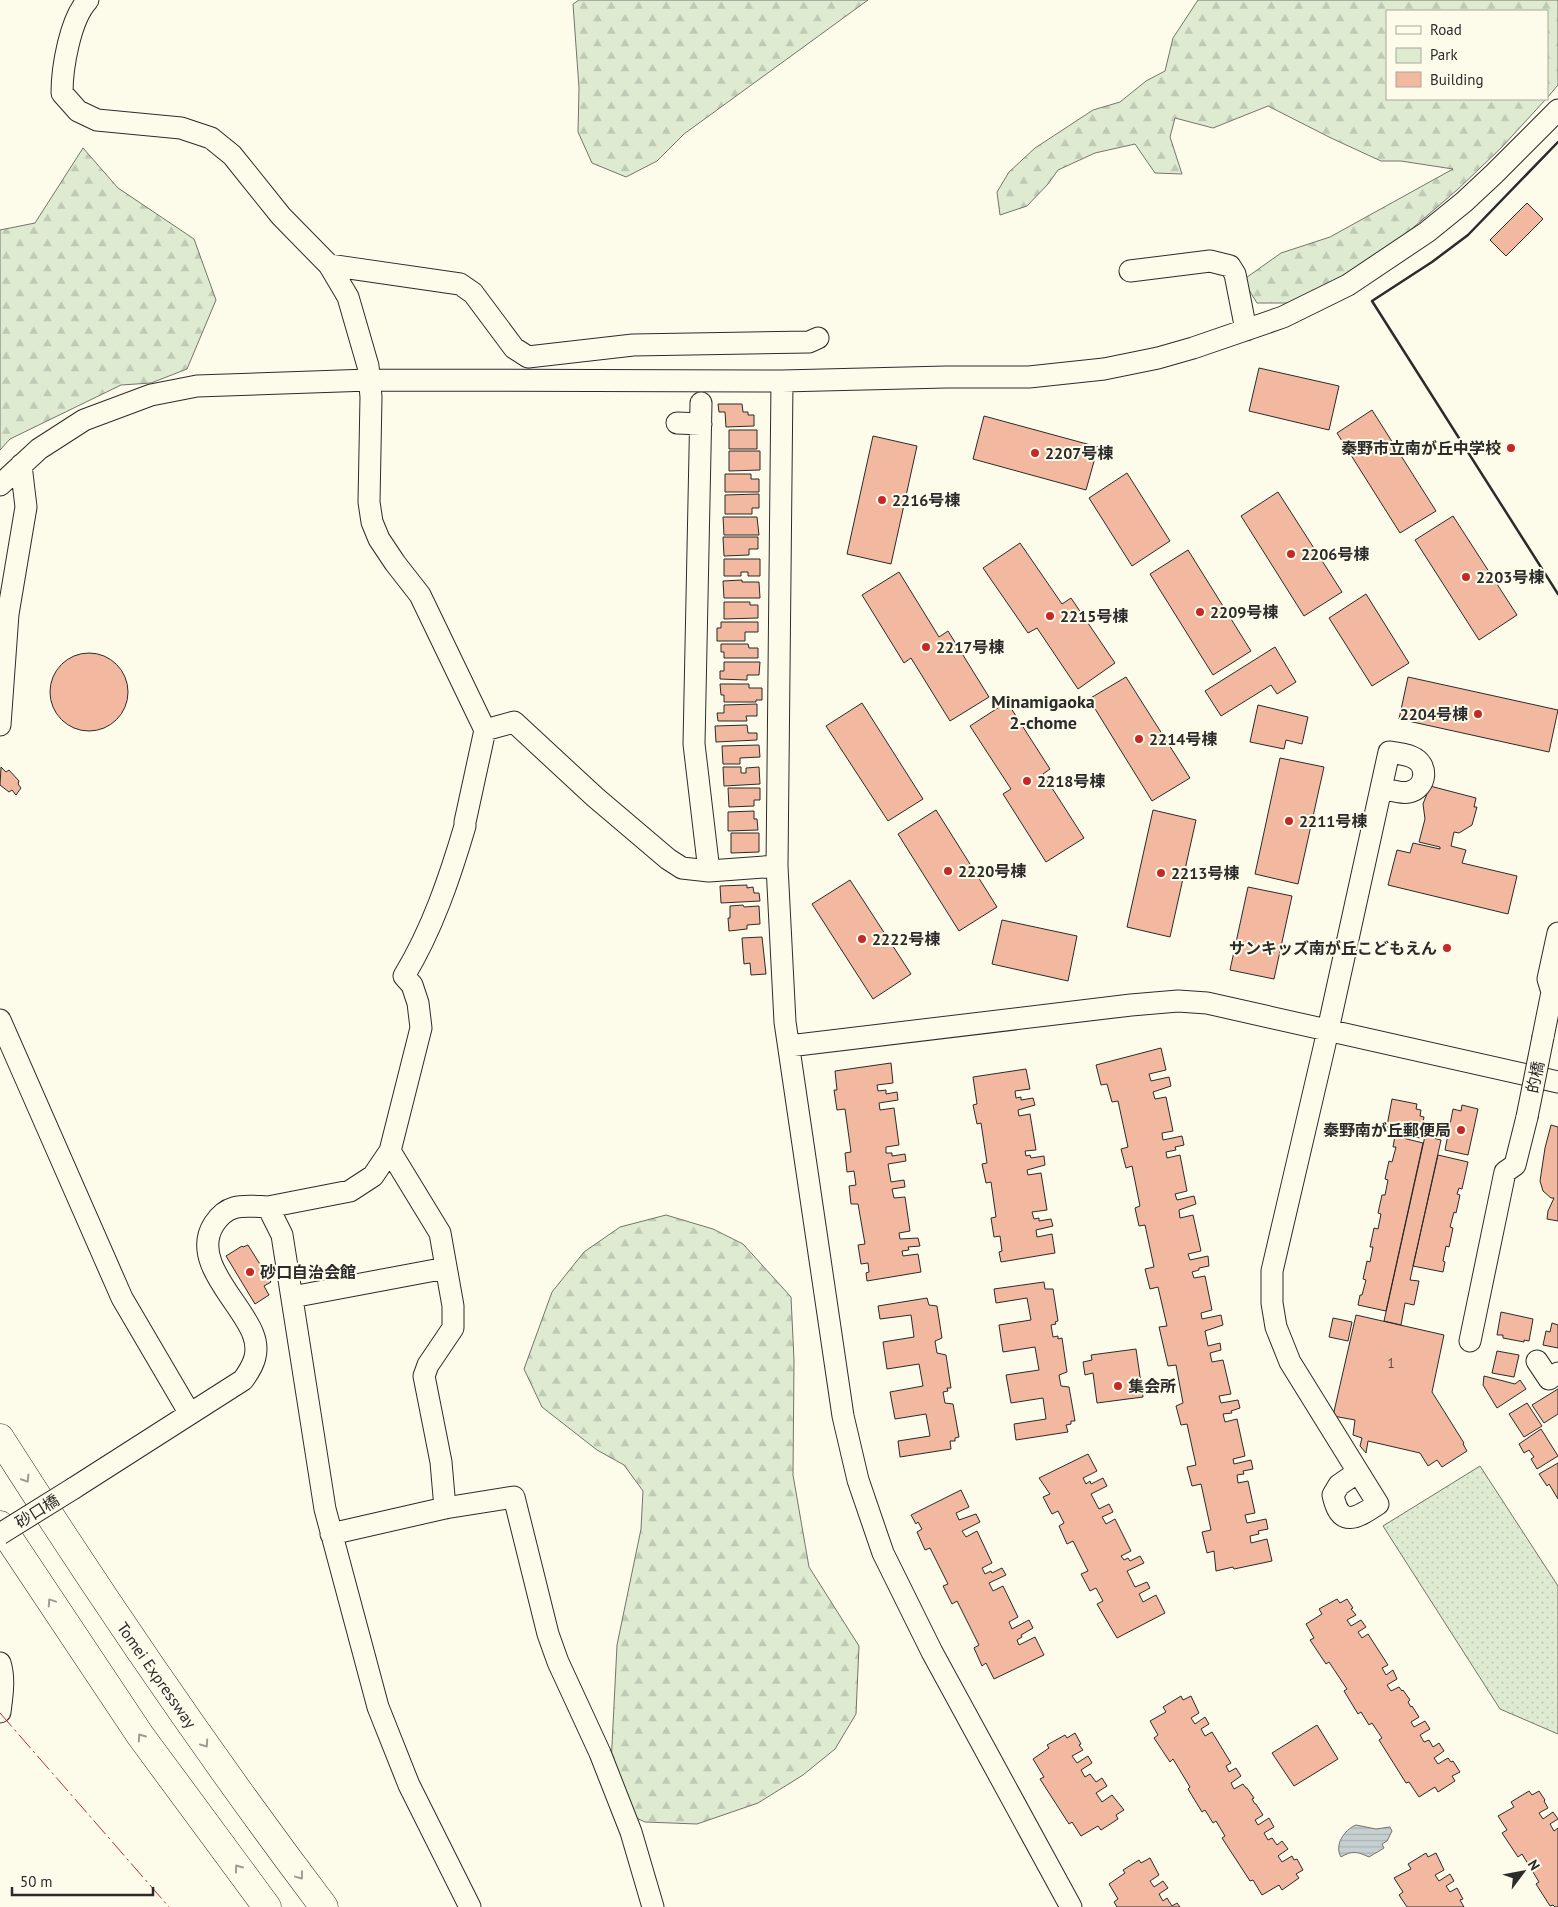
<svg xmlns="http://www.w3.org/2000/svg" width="1558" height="1907" font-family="'PT Sans','Noto Sans JP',sans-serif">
<defs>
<pattern id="green-dots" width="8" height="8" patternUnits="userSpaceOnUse" patternTransform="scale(1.25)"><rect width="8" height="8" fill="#deebd1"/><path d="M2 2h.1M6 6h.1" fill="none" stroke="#bfcab4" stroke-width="1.8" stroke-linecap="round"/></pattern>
<pattern id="forest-firs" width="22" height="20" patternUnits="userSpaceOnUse" patternTransform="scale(1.25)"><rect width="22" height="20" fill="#deebd1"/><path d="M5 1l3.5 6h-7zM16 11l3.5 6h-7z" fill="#bfcab4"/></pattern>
<pattern id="water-rules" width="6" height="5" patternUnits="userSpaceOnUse" patternTransform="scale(1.25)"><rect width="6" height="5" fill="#c7d0d0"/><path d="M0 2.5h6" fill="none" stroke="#abb3b3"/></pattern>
</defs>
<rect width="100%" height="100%" fill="#fdfbea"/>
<path fill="url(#green-dots)" stroke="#74746e" d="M1480 1466 1558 1586V1734L1500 1709 1383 1526Z"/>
<path fill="url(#forest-firs)" stroke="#74746e" d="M579 0H868L684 134 657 161 626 177 592 163 578 132 579 88 573 4Z
M1198 0H1558V85L1547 98V11H1387V99H1546L1502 147 1457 190 1408 232 1345 278 1290 303H1257L1243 280 1281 253 1330 237 1453 169 1401 161H1381L1331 138 1268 106 1213 128 1175 118 1170 137 1182 174 1155 173 1135 144 1095 153 1058 170 1048 184 1027 206 1000 215 997 192 1009 172 1035 148 1093 110 1120 102 1146 81 1165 71 1173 38Z
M83 148 118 188 194 239 216 300 187 369 151 383 121 385 10 439 0 450V230L35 223Z
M666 1215 713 1229 743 1244 791 1297 794 1360 793 1475 809 1567 859 1646 856 1714 835 1749 803 1775 758 1803 697 1824 645 1822 609 1805 617 1645 641 1529 643 1491 624 1465 597 1450 542 1407 524 1369 552 1292 584 1252 620 1227Z"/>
<path fill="url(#water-rules)" stroke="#74746e" d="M1356 1825 1376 1829 1390 1827 1392 1831 1387 1841 1382 1844 1384 1848 1369 1857C1358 1852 1352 1850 1341 1857 1334 1845 1344 1830 1356 1825Z"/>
<path fill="#f2b8a0" stroke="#2b2b2b" d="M1527 203 1543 219 1506 256 1490 240Z
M1259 368 1339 386 1329 430 1249 411Z
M718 404H742L743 412H748V415H754V426L726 427 725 412H719Z
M1372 410 1436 511 1400 533 1337 433Z
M984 416 1098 447 1086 490 973 459Z
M729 430H757V449H729Z
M873 436 917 446 891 564 847 554Z
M729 451H760V470L729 471Z
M1127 473 1170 541 1132 566 1089 498Z
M725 474H751V479H759V492H725Z
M1278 492 1342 592 1304 616 1241 516Z
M759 494V508H752V514H725V495Z
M1453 516 1517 615 1479 640 1415 540Z
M723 517H757L759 535H724Z
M723 537H758V549H749V555L724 556Z
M1020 543 1062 604 1071 598 1115 663 1078 689 1037 628 1028 633 983 568Z
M1188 550 1251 651 1213 675 1150 574Z
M724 559H760V576H748V572H741V576H724Z
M899 572 939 637 948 631 989 697 950 721 911 658 904 663 862 595Z
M742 580V582H759L760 598H724L723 581Z
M1366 594 1409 663 1372 686 1329 618Z
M724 602H750V605H758V618L724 619Z
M721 622H758V632H745V641H717V628H721Z
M721 644H748L749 648H758V658H724V652H721Z
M1275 647 1296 682 1277 694 1271 685 1221 716 1205 691Z
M50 692a39 39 0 1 1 78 0a39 39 0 1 1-78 0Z
M724 662H760L759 675H747V680L720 679V671H724Z
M1126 677 1190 778 1152 801 1089 699Z
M1408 677 1558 710 1549 752 1399 719Z
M720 684H749V688H762V700H756V702H724V695H721Z
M1007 702 1050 769 1043 774 1084 838 1046 862 1003 794 1011 789 970 726Z
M862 703 923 799 888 821 826 726Z
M757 704V716H746L747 721H718L717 713H724V705Z
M1258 705 1308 717 1302 744 1286 740 1284 749 1250 742Z
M747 725 748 733H757V740L716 742 715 726Z
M759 745 760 757 740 758V764H723L722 746Z
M1280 758 1324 767 1298 884 1255 874Z
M1 767 6 772 9 770 19 781 18 784 21 788 16 795 12 790 9 792 0 785Z
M723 767H741V773H746V768L759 767 760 784 724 786Z
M1430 786 1476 798 1474 807H1477L1472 825 1459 833 1454 832 1451 846 1466 850 1462 863 1517 876 1508 914 1388 885 1397 850 1410 853 1413 843 1440 849V847L1419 842 1425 819 1423 804Z
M728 788H760V800H754V806L729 807Z
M936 810 997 907 959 931 898 834Z
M1153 810 1196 820 1170 937 1127 927Z
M754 811V819H757L758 830 728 831V812Z
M731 833H759V852L731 853Z
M850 880 911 974 873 999 812 904Z
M747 885V888L753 887 754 893H759L760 901 721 903 720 886Z
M1248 887 1292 896 1274 979 1230 970Z
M743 905 744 907 759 906 760 924 747 925V929L729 931 728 918H730V906Z
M1002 920 1077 936 1068 981 992 964Z
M762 937 766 974 751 975 750 963 744 964 742 938Z
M1161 1048 1166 1070 1149 1074 1151 1081 1169 1077 1171 1086 1153 1092 1155 1099 1166 1097 1173 1131 1162 1133 1163 1140 1182 1136 1184 1145 1175 1147 1176 1150 1166 1152 1167 1158 1180 1155 1187 1191 1175 1194 1177 1200 1194 1196 1196 1204 1179 1210 1180 1218 1193 1215 1201 1251 1188 1254 1190 1260 1208 1256 1209 1266 1199 1268V1270L1192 1272 1194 1278 1205 1276 1212 1310 1201 1313 1202 1319 1221 1315 1223 1325 1205 1331 1208 1346 1220 1343 1221 1350 1210 1353 1212 1362 1223 1360 1231 1394 1219 1396 1221 1403 1238 1400 1240 1408 1231 1411 1232 1413 1223 1414 1225 1422 1237 1419 1245 1456 1233 1459 1234 1464 1251 1460 1253 1469 1243 1471 1244 1474 1237 1475 1238 1483 1248 1481 1255 1513 1245 1515 1247 1523 1266 1519 1268 1529 1258 1531 1259 1534 1250 1536 1251 1543 1267 1539 1272 1561 1234 1569 1233 1567 1216 1571 1214 1551 1207 1553 1202 1532 1211 1530 1201 1484 1192 1486 1187 1467 1196 1465 1187 1424 1181 1425 1176 1406 1183 1403 1176 1365 1168 1366 1159 1327 1167 1326 1158 1287 1150 1289 1145 1269 1154 1267 1145 1225 1139 1226 1135 1208 1140 1206 1132 1166 1126 1168 1121 1149 1128 1147 1118 1101 1112 1102 1107 1084 1101 1085 1096 1065Z
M891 1063 893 1083 877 1085 878 1091 886 1090V1094L897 1092 898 1100 879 1103 880 1110 894 1108 899 1145 886 1147V1153H892V1156L905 1154 906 1161 888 1164 891 1182 904 1180 905 1187 892 1189 894 1198 905 1197 910 1231 899 1233 900 1239 918 1238 920 1246 908 1247 909 1250 902 1251 903 1256 918 1254 921 1272 867 1281 866 1273 869 1272 868 1263 861 1264 858 1245 865 1244 858 1204H851L849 1186 856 1185 854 1171 847 1172 845 1153 851 1152 845 1109 837 1110 834 1090H837L835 1071Z
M1026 1069 1030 1089 1015 1091 1016 1098 1021 1097V1100L1033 1098 1035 1105 1018 1110 1019 1116 1030 1114 1036 1150 1025 1151 1026 1156 1030 1155 1031 1158 1044 1156 1045 1165 1027 1170 1028 1175 1041 1173 1047 1210 1032 1212 1034 1219 1039 1218V1221L1051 1219 1053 1226 1036 1230 1037 1237 1052 1234 1055 1253 1001 1262 999 1252 1002 1251 1000 1236 994 1237 991 1218 996 1217 991 1182 986 1183 982 1164 987 1163 981 1123 977 1124 973 1105 977 1104 973 1077Z
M1392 1099 1417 1104 1416 1109 1421 1110 1420 1116 1424 1117 1420 1138 1386 1131Z
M1462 1105 1478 1109 1468 1155 1445 1150 1453 1109 1461 1111Z
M1551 1125 1558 1127V1221L1547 1219 1548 1211 1554 1198H1551L1543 1191 1540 1181 1545 1148Z
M1395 1136 1423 1143 1386 1311 1358 1305 1360 1295H1362L1366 1280 1363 1279 1367 1261 1370 1262 1373 1247H1370L1374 1228 1378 1229 1381 1214 1378 1213 1382 1195H1385L1388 1180 1385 1179 1389 1161 1392 1162 1396 1147H1393Z
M1425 1136 1441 1140 1410 1280 1419 1281 1414 1305 1405 1303 1401 1325 1384 1321Z
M1438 1155 1468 1162 1462 1189 1459 1188 1457 1194 1460 1195 1456 1213 1454 1212 1450 1227 1453 1228 1449 1247 1446 1246 1443 1261 1445 1262 1443 1272 1413 1266Z
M248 1245 271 1282 264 1286 269 1295 255 1304 226 1256 242 1246 243 1247Z
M1044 1282 1045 1289H1053L1058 1321 1055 1322 1056 1324 1051 1325 1053 1337 1058 1336V1339L1062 1338 1067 1372 1059 1375 1061 1386 1069 1387 1075 1421H1071V1424L1066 1425 1068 1432 1016 1440 1014 1424 1046 1419 1043 1398 1011 1403 1006 1375 1039 1370 1035 1347 1003 1352 999 1325 1031 1320 1027 1298 996 1303 994 1289Z
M927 1298 929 1305 937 1306 942 1338 935 1341 937 1353 946 1355 951 1388H947L948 1391 943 1392 945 1403 953 1404 959 1437 955 1438V1441H950L951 1449 900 1457 898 1441 930 1436 926 1414 895 1419 890 1392 923 1386 919 1364 887 1369 883 1342 914 1337 911 1315 880 1319 878 1306Z
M1501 1312 1533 1319 1529 1341 1524 1340V1342L1503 1338V1335H1497Z
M1356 1315 1444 1335 1432 1392 1464 1443 1463 1444 1467 1451 1442 1467 1437 1460 1428 1466 1420 1453 1368 1441 1366 1453 1360 1446 1362 1438 1353 1435 1355 1420 1333 1416Z
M1333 1318 1352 1322 1348 1341 1329 1337Z
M1552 1323 1558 1325V1348L1543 1345 1546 1331 1550 1332Z
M1136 1349 1143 1397 1097 1403 1093 1373 1085 1375 1083 1362 1092 1360 1091 1355Z
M1497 1351 1519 1355 1514 1377 1492 1373Z
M1484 1376 1515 1384 1520 1380 1526 1389 1497 1408 1483 1385Z
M1558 1389V1414L1544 1423 1532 1405Z
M1527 1403 1542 1426 1524 1437 1509 1414Z
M1541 1429 1558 1456 1537 1469 1531 1459 1534 1457 1529 1450 1524 1453 1519 1444Z
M1088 1454 1097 1471 1083 1478 1086 1484 1090 1481 1091 1484 1103 1478 1107 1486 1091 1494 1099 1509 1109 1504 1113 1512 1102 1517 1106 1524 1115 1519 1131 1551 1121 1556 1124 1560 1128 1558 1130 1561 1140 1556 1144 1563 1127 1571 1135 1587 1147 1582 1150 1588 1139 1594 1143 1602 1156 1595 1165 1613 1117 1638 1097 1604 1103 1601 1096 1588 1090 1591 1081 1574 1088 1571 1073 1541 1067 1544 1059 1526 1064 1523 1058 1511 1052 1514 1043 1497 1050 1494 1039 1478Z
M1558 1463V1499L1549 1484 1547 1486 1539 1474Z
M961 1490 969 1507 956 1513 959 1520 976 1514 980 1522 962 1531 966 1537 977 1531 992 1563 982 1568 985 1574 991 1571 992 1573 1002 1568 1006 1575 989 1583 993 1591 1003 1586 1018 1617 1009 1622 1012 1629 1029 1620 1033 1628 1021 1635 1022 1637 1017 1640 1019 1645 1035 1637 1044 1655 994 1679 986 1663 982 1666 974 1648 979 1645 957 1601 952 1604 943 1586 948 1584 930 1548 925 1550 917 1532 922 1529 918 1522 916 1524 911 1515Z
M1337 1599 1340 1603 1347 1599 1353 1608 1351 1609 1356 1615 1347 1620 1351 1626 1361 1620 1366 1627 1358 1632 1362 1638 1368 1634 1388 1665 1382 1668 1386 1675 1393 1670 1397 1679 1387 1685 1391 1691 1399 1687 1402 1691 1403 1690 1410 1700 1408 1702 1411 1707 1412 1706 1419 1717 1411 1722 1414 1727 1425 1721 1430 1729 1420 1735 1424 1742 1429 1740 1433 1747 1439 1743 1444 1751 1434 1758 1438 1764 1448 1758 1451 1762 1453 1761 1460 1772 1452 1776 1455 1781 1438 1792 1435 1787 1419 1797 1409 1782 1406 1783 1379 1740 1382 1738 1372 1723 1369 1725 1361 1712 1358 1714 1344 1691 1347 1689 1329 1662 1326 1664 1310 1640 1314 1638 1306 1624 1322 1614 1319 1609Z
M1181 1696 1183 1700 1191 1696 1199 1713 1191 1718 1195 1724 1205 1717 1209 1724 1201 1729 1205 1736 1212 1732 1231 1763 1226 1766 1229 1772 1236 1768 1241 1776 1231 1783 1234 1789 1243 1784 1246 1788H1247L1254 1798 1252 1799 1255 1804H1256L1263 1815 1255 1820 1258 1825 1269 1818 1274 1827 1264 1833 1268 1840 1272 1838 1277 1845 1282 1841 1288 1849 1278 1856 1282 1862 1292 1856 1294 1860 1297 1859 1303 1870 1296 1874 1299 1878 1282 1890 1279 1885 1262 1895 1253 1880 1250 1881 1222 1838 1225 1836 1216 1821 1213 1823 1205 1810 1202 1812 1188 1789 1190 1787 1173 1759 1170 1762 1154 1738 1158 1735 1150 1721 1166 1712 1163 1707Z
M1317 1725 1338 1759 1294 1786 1272 1753Z
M1075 1733 1081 1744 1079 1745 1083 1750 1072 1756 1077 1763 1088 1756 1092 1763 1081 1770 1085 1777 1090 1774 1096 1782 1102 1778 1107 1786 1096 1793 1102 1802 1112 1795 1124 1810 1116 1815 1118 1819 1101 1830 1098 1826 1081 1836 1072 1822 1069 1824 1040 1779 1044 1777 1033 1759 1049 1748 1047 1745 1065 1735 1067 1738Z
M1529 1791 1532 1795 1539 1791 1545 1800 1544 1801 1548 1808 1539 1813 1543 1819 1553 1812 1558 1819 1550 1824 1554 1831 1558 1828V1907H1555L1553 1905 1550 1906 1536 1884 1539 1882 1522 1854 1518 1857 1502 1833 1507 1830 1498 1816 1514 1807 1511 1802Z
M1426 1853 1428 1857 1436 1853 1444 1870 1435 1875 1439 1881 1450 1874 1454 1881 1446 1886 1450 1892 1457 1888 1463 1899 1460 1900 1464 1907H1407L1399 1895 1403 1892 1394 1878 1411 1869 1408 1864Z
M1150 1858 1159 1875 1150 1881 1154 1887 1163 1881 1168 1888 1159 1894 1163 1901 1167 1898 1172 1906 1177 1903 1180 1907H1117L1114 1902 1118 1899 1109 1884 1125 1873 1123 1870 1139 1860 1141 1863Z"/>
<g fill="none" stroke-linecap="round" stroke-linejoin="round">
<g stroke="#2b2b2b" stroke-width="23">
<path id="minor" d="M88 0C70 19 62 68 62 93L78 111 97 120 181 128 211 138 232 155 281 216 329 265 348 297 368 366 371 397 369 502 372 522 379 539 395 563 420 595 485 730 465 822V826C450 877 432 930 404 976L412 985 418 1003 421 1028 390 1151 373 1176 350 1191 268 1207
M329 265 460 284 473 293 514 348 528 357 633 345 809 342 818 338
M1130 271 1210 261 1230 266 1235 274 1246 330
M782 381 777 866 785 1022 843 1416 858 1480 883 1553 932 1652 1071 1907
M701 403 694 744 709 871
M677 423 701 424
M0 485 39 449 84 420 151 395 197 386 369 380 782 381 946 377H1029L1104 369 1158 358 1193 348 1283 317 1348 285 1427 232 1464 202 1494 174 1558 110
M0 725 8 614 26 507 21 465
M485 730 514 722 595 797 668 859 682 868 709 871 777 866
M0 1020 122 1298 190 1414
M1543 1037 1552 992 1548 979 1558 933
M789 1046 1131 1005 1178 1001 1207 1003 1558 1082
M390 1151 440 1233 453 1306V1328L428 1365 424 1376 441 1462 445 1508
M292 1297 446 1268
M1470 1341 1505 1172 1515 1165 1527 1117
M1537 1361 1549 1379 1558 1373
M1358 1472 1339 1485 1333 1495C1340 1529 1357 1518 1378 1504L1290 1362 1276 1327 1272 1303V1271L1324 1048 1389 752C1397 753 1405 754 1412 757 1429 764 1427 788 1409 792 1400 794 1391 790 1382 788
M74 1488 243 1380C254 1365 260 1352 253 1334 241 1302 190 1261 214 1224 228 1202 245 1206 268 1207L282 1235 325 1509 378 1707 409 1785 470 1907
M331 1534 445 1508 514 1497 548 1634 558 1662 600 1753 631 1832 653 1907
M0 1663C5 1679 2 1696 0 1712"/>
</g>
<g stroke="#2b2b2b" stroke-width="29">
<path id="highway" d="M0 1438C102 1598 209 1755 324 1907
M0 1525 140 1735 267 1907"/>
</g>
<use href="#minor" stroke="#fdfbea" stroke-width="21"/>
<use href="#highway" stroke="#fdfbea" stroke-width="28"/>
<g stroke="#2b2b2b" stroke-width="23" stroke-linecap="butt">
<path id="minor-bridge" d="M1527 1117 1543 1037
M0 1534 74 1488"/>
</g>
<use href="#minor-bridge" stroke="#fdfbea" stroke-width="21"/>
<path stroke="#2b2b2b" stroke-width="2.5" d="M1558 142 1468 235 1432 262 1372 301 1558 594"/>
<path stroke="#c62828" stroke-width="1" stroke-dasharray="18 4 2.5 4" stroke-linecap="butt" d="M0 1713 169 1907"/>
</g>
<defs><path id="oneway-chevron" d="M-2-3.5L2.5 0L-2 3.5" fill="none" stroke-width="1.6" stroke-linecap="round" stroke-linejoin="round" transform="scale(1.25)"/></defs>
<g stroke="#9e9d94">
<use href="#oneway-chevron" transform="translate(26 1479) rotate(58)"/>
<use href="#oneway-chevron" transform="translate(51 1602) rotate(-124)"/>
<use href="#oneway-chevron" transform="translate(141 1737) rotate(-125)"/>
<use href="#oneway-chevron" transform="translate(205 1744) rotate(55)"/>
<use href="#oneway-chevron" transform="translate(238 1868) rotate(-126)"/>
<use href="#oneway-chevron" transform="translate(300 1876) rotate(53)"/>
</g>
<g fill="#c62828" stroke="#fdfbea" stroke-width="2">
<circle cx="1511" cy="448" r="5"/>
<circle cx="1035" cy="453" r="5"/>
<circle cx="882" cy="500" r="5"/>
<circle cx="1291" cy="554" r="5"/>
<circle cx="1466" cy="577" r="5"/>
<circle cx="1200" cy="612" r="5"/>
<circle cx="1050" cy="616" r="5"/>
<circle cx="926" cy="647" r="5"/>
<circle cx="1478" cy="714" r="5"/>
<circle cx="1139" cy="739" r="5"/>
<circle cx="1027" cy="781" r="5"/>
<circle cx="1289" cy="821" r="5"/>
<circle cx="948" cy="871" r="5"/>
<circle cx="1161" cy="873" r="5"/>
<circle cx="862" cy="939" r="5"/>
<circle cx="1447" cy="948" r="5"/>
<circle cx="1461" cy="1130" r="5"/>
<circle cx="250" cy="1272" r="5"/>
<circle cx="1118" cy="1386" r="5"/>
</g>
<g text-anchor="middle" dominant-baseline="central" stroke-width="4" stroke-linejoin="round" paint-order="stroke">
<g font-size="14" fill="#5d4e48">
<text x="1391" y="1363">1</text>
</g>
<g font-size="16" font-weight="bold" fill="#2b2b2b" stroke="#fdfbea" text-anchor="start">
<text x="1501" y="448" text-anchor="end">秦野市立南が丘中学校</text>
<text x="1045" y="453">2207号棟</text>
<text x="892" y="500">2216号棟</text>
<text x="1301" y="554">2206号棟</text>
<text x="1476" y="577">2203号棟</text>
<text x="1210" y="612">2209号棟</text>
<text x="1060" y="616">2215号棟</text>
<text x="936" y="647">2217号棟</text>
<text x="1468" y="714" text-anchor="end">2204号棟</text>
<text x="1149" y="739">2214号棟</text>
<text x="1037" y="781">2218号棟</text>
<text x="1299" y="821">2211号棟</text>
<text x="958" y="871">2220号棟</text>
<text x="1171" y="873">2213号棟</text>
<text x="872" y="939">2222号棟</text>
<text x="1437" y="948" text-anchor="end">サンキッズ南が丘こどもえん</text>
<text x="1451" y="1130" text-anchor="end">秦野南が丘郵便局</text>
<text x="260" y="1272">砂口自治会館</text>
<text x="1128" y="1386">集会所</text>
</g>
<g font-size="16" fill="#2b2b2b" stroke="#fdfbea">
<text transform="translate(1535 1077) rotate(-78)">的橋</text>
<text transform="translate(37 1511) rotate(-32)">砂口橋</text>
<text transform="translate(157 1675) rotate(55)">Tomei Expressway</text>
</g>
<g font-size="18" font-weight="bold" fill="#2b2b2b" stroke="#fdfbea">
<text x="1043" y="701">Minamigaoka<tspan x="1043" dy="21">2-chome</tspan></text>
</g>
</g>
<rect x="1386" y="10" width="162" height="90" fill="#fdfbea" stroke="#a9a89e"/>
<rect x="1396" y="26" width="25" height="8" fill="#fdfbea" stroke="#a9a89e"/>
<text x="1430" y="35" font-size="15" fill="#2b2b2b">Road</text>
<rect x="1396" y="48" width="25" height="15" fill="#deebd1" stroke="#a9a89e"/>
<text x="1430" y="60" font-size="15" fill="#2b2b2b">Park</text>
<rect x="1396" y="72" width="25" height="15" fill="#f2b8a0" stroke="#a9a89e"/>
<text x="1430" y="85" font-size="15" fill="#2b2b2b">Building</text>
<g transform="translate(1523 1872) rotate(58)" stroke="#fdfbea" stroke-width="4" paint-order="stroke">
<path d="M0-4L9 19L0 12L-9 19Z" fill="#2b2b2b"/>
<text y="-8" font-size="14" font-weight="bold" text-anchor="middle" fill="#2b2b2b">N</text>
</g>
<path d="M12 1887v8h141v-8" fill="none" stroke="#2b2b2b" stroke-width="2.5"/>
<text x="20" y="1887" font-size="15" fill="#2b2b2b" stroke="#fdfbea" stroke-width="4" paint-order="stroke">50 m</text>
</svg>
